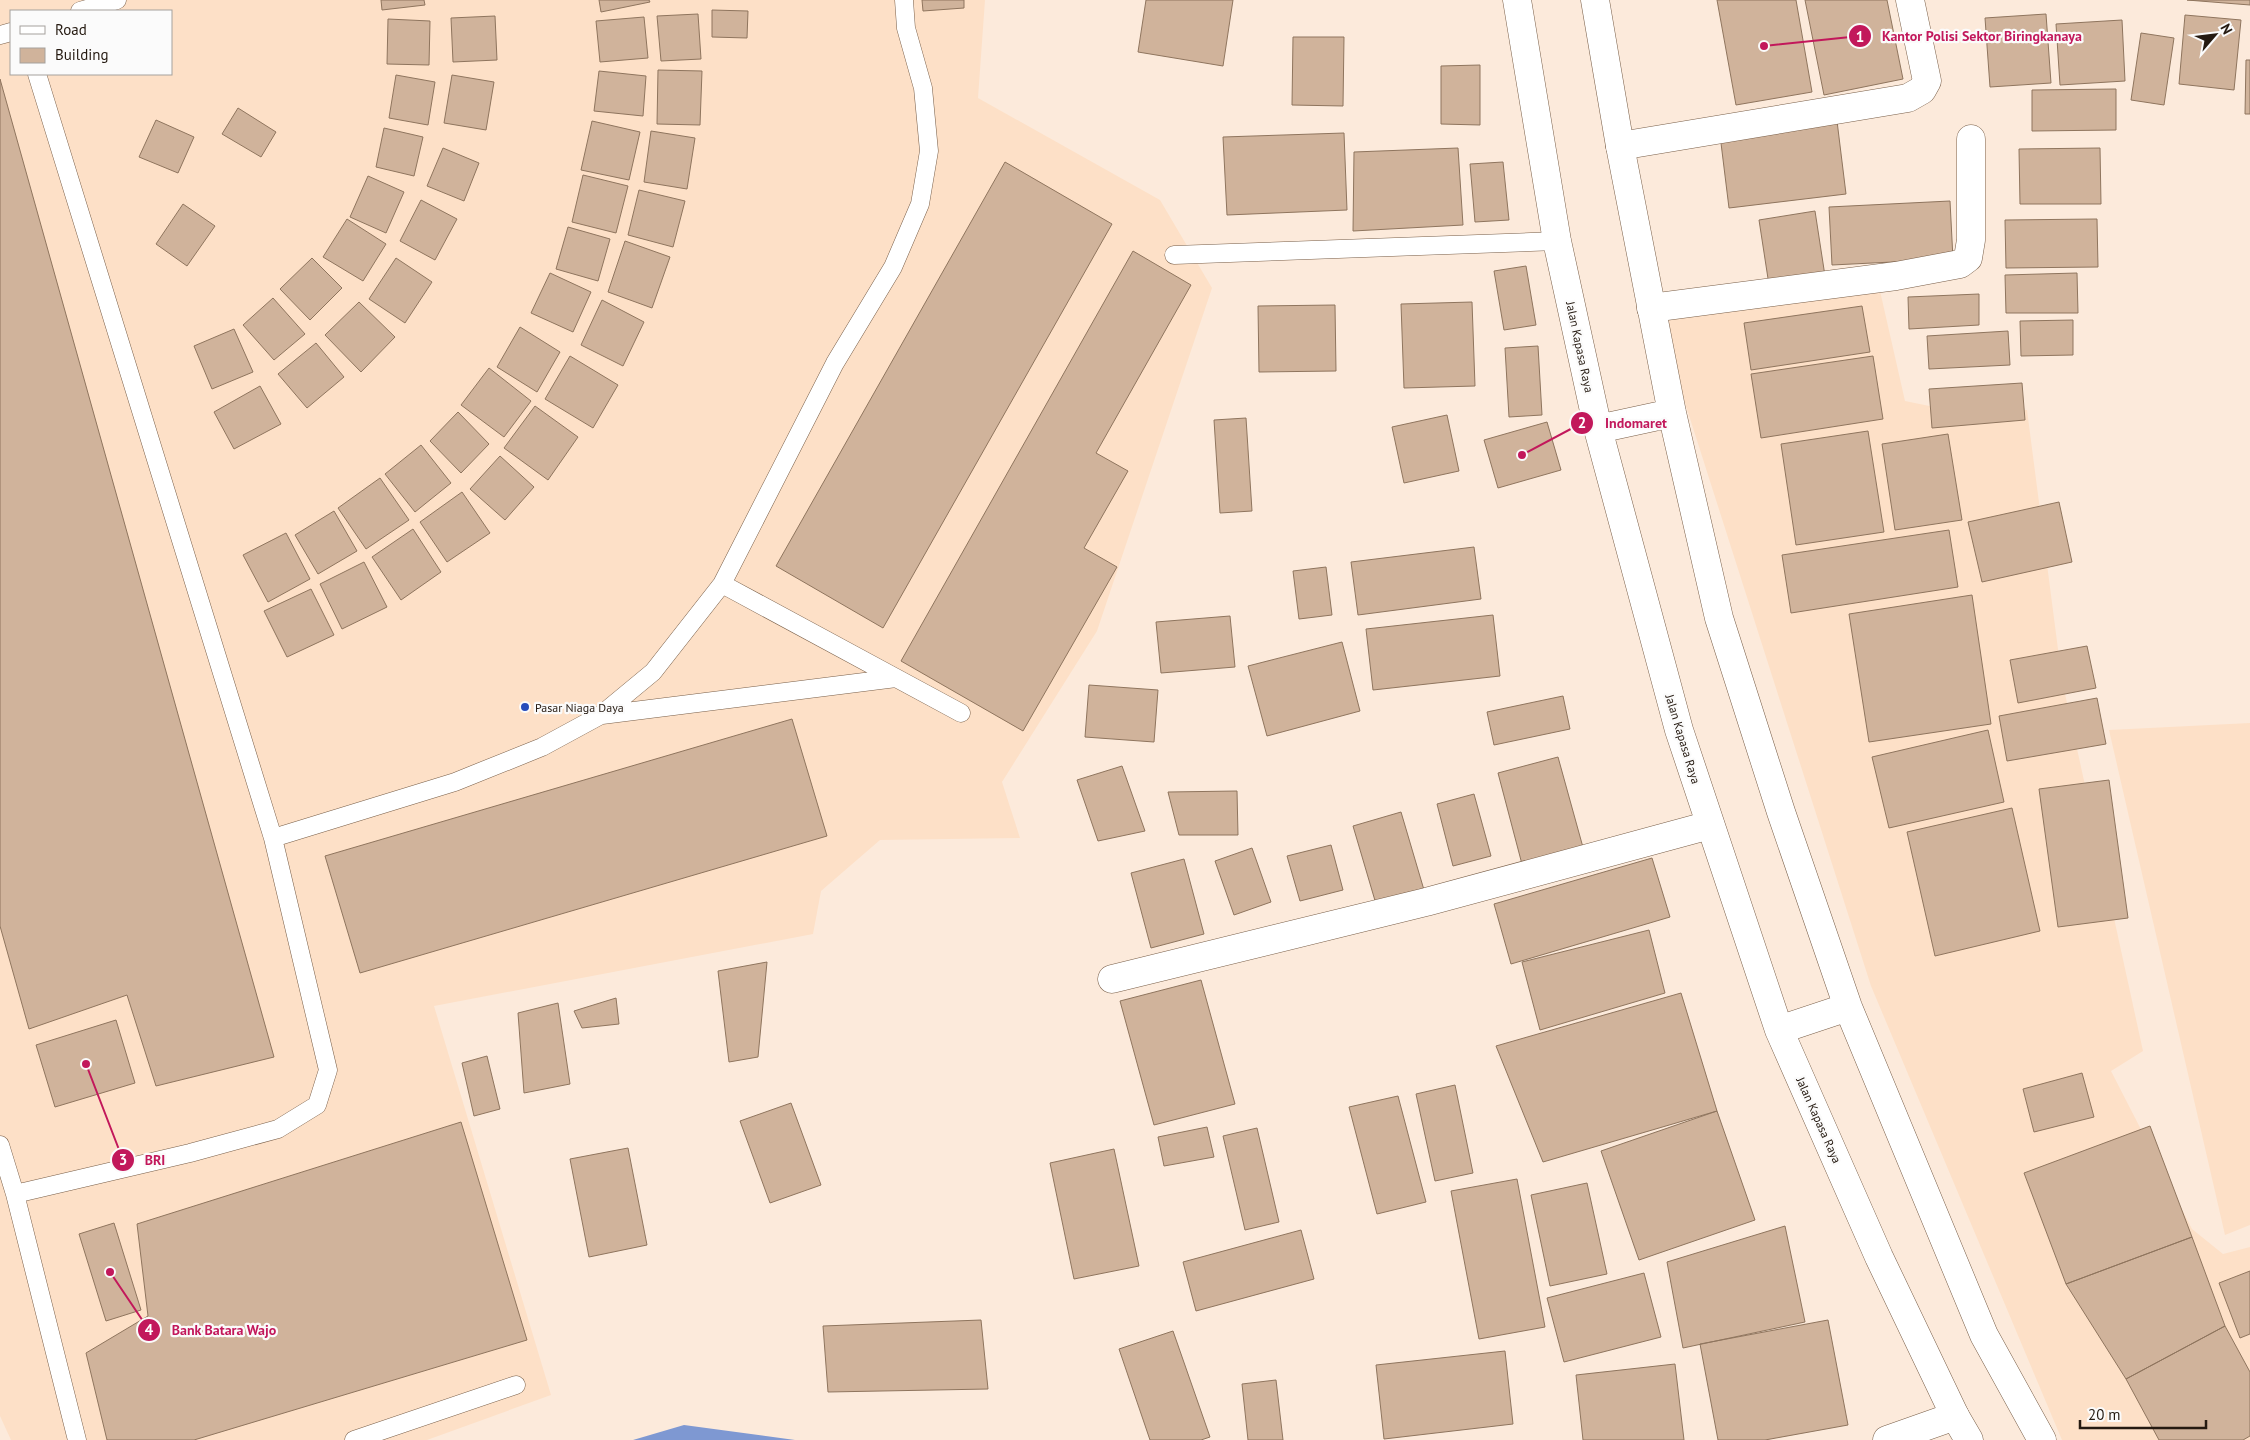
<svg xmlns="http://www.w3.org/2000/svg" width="2250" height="1440" font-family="'PT Sans',sans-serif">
<rect width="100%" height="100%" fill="#fceadb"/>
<path fill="#fde0c7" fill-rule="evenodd" d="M0 0H985L978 98 1160 200 1212 288 1097 631 1002 782 1020 838 880 840 821 891 813 934 434 1006 551 1395 427 1440H11L0 1416ZM11 11H171V74H11Z
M1878 282 1905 401 1949 410H2027L2062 680 2143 1051 2111 1071 2192 1229 2223 1254 2250 1247V1440H2062L1871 986 1657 315Z
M2250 723V1225L2225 1235 2109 730Z"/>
<path fill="#7e98d2" d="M684 1425 795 1440H633Z"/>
<path fill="#d0b39b" stroke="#8f755e" d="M381 0H424L425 5 382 10Z
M599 0H649L650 2 601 12Z
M922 0H964V8L923 11Z
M1146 0H1233L1223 66 1138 52Z
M1717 0H1796L1812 92 1736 105Z
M1805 0H1887L1903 79 1824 95Z
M2187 0H2250V5Z
M712 10 748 11 747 38 712 37Z
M698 14 701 59 661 61 657 16Z
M2046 14 2051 83 1990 87 1985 18Z
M2185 15 2241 20 2234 90 2179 84Z
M495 16 497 60 453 62 451 18Z
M644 17 648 58 600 62 596 21Z
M388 19 430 21 429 65 387 64Z
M2122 20 2125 81 2060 85 2056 24Z
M2141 33 2174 38 2164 105 2131 100Z
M1293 37H1344L1343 106 1292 105Z
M2246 60H2250V114H2245Z
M1480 65V125L1441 124V66Z
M658 70 702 71 700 125 657 124Z
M599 71 646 76 643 116 594 111Z
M396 75 435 82 428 125 389 118Z
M452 75 494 82 486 130 444 123Z
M0 79 274 1057 156 1086 127 995 29 1029 0 926Z
M2116 89V130L2032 131V90Z
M238 108 276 132 261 157 222 134Z
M156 120 194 137 178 173 139 157Z
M592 121 640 132 629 180 581 170Z
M1837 121 1846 194 1729 208 1720 135Z
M384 128 423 137 414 176 376 167Z
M651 131 695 138 687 189 644 182Z
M1344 133 1347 210 1227 215 1223 137Z
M443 148 479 163 464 201 427 186Z
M1458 148 1463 225 1353 231 1354 152Z
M2100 148 2101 204H2020L2019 149Z
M1005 162 1112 224 883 628 776 566Z
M1503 162 1509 220 1475 222 1470 164Z
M583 175 628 186 616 233 572 222Z
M368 176 404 192 386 233 350 217Z
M639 190 685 201 673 247 628 235Z
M421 200 457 219 435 260 400 241Z
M1950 201 1953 259 1832 265 1829 207Z
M183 204 215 226 187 266 156 244Z
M1815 211 1825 276 1769 285 1759 220Z
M347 219 386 244 363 281 323 257Z
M2097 219 2098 267 2006 268 2005 220Z
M568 227 610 239 598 281 556 269Z
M625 241 670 257 652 308 608 292Z
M1133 251 1191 285 1096 453 1128 471 1084 548 1117 567 1023 731 901 661Z
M312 258 342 288 310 320 280 289Z
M396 258 432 282 405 323 369 299Z
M1526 266 1536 325 1504 330 1494 271Z
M550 273 591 292 573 332 531 313Z
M2077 273 2078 313H2006L2005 275Z
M1979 294V325L1909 329 1908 297Z
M273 298 305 334 274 360 243 325Z
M602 300 644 322 623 366 581 345Z
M359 302 395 337 361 372 325 335Z
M1472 302 1475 386 1404 388 1401 304Z
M1335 305 1336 371 1259 372 1258 306Z
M1862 306 1870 352 1751 370 1744 323Z
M2073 320V355L2021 356 2020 321Z
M520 327 560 352 537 392 497 367Z
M234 329 253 372 212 389 194 346Z
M2008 331 2010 365 1929 369 1927 336Z
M316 343 344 377 307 408 278 374Z
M1538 346 1542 415 1509 417 1505 348Z
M570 356 618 385 593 428 545 399Z
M1873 356 1883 419 1761 438 1751 374Z
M489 368 531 401 504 437 461 405Z
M2022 383 2025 420 1932 428 1929 389Z
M260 386 281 424 234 449 214 412Z
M535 406 578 437 548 480 504 448Z
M458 412 489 444 461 473 430 441Z
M1447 415 1459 471 1404 483 1392 427Z
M1246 418 1252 511 1220 513 1214 420Z
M1547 422 1561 470 1498 488 1484 440Z
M1868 431 1884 532 1796 545 1781 444Z
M1948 434 1962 520 1895 530 1882 444Z
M421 445 451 483 415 512 385 474Z
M500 456 534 487 505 520 470 489Z
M380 478 409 520 366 549 338 508Z
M462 492 490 533 447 562 420 522Z
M2059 502 2072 562 1982 582 1968 522Z
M334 511 357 551 318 574 295 535Z
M413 529 441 572 401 600 372 557Z
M1949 530 1958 587 1791 613 1782 555Z
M286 533 310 579 268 602 243 555Z
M1474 547 1481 599 1358 615 1351 562Z
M364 562 387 607 342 629 320 584Z
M1326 567 1332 615 1299 619 1293 571Z
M311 589 334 635 287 657 264 611Z
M1972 595 1991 724 1869 742 1849 614Z
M1493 615 1500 676 1373 690 1366 629Z
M1230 616 1235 667 1161 673 1156 622Z
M1342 642 1360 711 1267 736 1248 666Z
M2087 646 2096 688 2018 703 2010 660Z
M1089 685 1158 690 1154 742 1085 737Z
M1563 696 1570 729 1494 745 1487 712Z
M2097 698 2106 744 2007 761 1999 716Z
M792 719 827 836 360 973 325 856Z
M1988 730 2004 802 1889 828 1872 757Z
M1558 757 1584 851 1523 868 1498 773Z
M1122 766 1145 831 1098 841 1077 780Z
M2109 780 2128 918 2058 927 2039 789Z
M1237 791 1238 835H1179L1168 792Z
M1474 794 1491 856 1453 866 1437 804Z
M2012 808 2040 931 1935 956 1907 832Z
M1401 812 1424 890 1376 904 1353 826Z
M1331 845 1343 890 1300 901 1287 856Z
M1252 848 1271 902 1234 915 1215 861Z
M1652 858 1670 917 1511 964 1494 904Z
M1184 859 1204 934 1151 948 1131 873Z
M1649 930 1665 993 1540 1030 1522 962Z
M767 962 758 1057 729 1062 718 971Z
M1201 980 1235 1104 1154 1125 1120 1001Z
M1681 993 1717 1111 1543 1162 1496 1046Z
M616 998 619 1024 582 1028 574 1011Z
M558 1003 570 1084 524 1093 518 1013Z
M116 1020 135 1083 55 1107 36 1045Z
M487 1056 500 1109 474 1116 462 1063Z
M2082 1073 2094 1117 2034 1132 2023 1089Z
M1455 1085 1473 1173 1435 1181 1416 1094Z
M1398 1096 1426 1202 1377 1214 1349 1107Z
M791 1103 821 1185 770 1203 740 1121Z
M1717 1111 1755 1220 1639 1260 1601 1151Z
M461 1122 527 1340 194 1440H107L86 1353 148 1316 137 1224Z
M2150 1126 2192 1237 2066 1284 2024 1173Z
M1207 1127 1214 1157 1164 1166 1158 1137Z
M1257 1128 1279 1222 1245 1230 1223 1136Z
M628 1148 647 1245 589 1257 570 1159Z
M1114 1149 1139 1266 1074 1279 1050 1163Z
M1517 1179 1545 1327 1479 1339 1451 1191Z
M1587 1183 1607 1274 1550 1286 1531 1195Z
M114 1223 141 1310 106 1321 79 1234Z
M1785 1226 1805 1322 1683 1348 1667 1262Z
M1301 1230 1314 1279 1196 1311 1183 1262Z
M2192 1237 2225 1326 2126 1379 2066 1284Z
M2250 1271V1334L2240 1338 2219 1283Z
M1644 1273 1661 1337 1564 1362 1547 1298Z
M981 1320 988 1389 828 1392 823 1326Z
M1828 1320 1848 1425 1765 1440H1718L1700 1344Z
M2225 1326 2250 1372V1436L2243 1440H2159L2126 1379Z
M1173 1331 1210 1437 1201 1440H1150L1119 1349Z
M1505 1351 1513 1424 1384 1439 1376 1365Z
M1675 1364 1684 1440H1583L1576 1375Z
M1276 1380 1283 1440H1248L1242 1384Z"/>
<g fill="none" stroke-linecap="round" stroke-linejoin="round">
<g stroke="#795f49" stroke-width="19">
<path id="service" d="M80 11 117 0
M0 35 11 32
M1174 255 1557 241
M722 584 961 713
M602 715 896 678
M273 838 455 782 542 747 601 715 653 672 722 584 835 363 893 267 920 204 929 151 923 88 906 28 904 0
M0 1145 15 1194 77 1440
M15 1194 190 1153 278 1129 317 1105 328 1070 273 838 37 74
M354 1440 516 1385"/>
</g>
<g stroke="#795f49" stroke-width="29">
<path id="minor" d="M1620 146 1908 98 1922 90 1927 81 1910 0
M1651 308 1896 276 1960 264 1968 258 1971 240V139
M1112 979 1426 902 1710 825
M1887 1440 1955 1416"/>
</g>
<g stroke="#795f49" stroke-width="29">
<path id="trunk" d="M1517 0 1557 241 1598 429 1679 730 1779 1030 1879 1257 1955 1416 1969 1440
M1595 0 1620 146 1672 413 1719 618 1781 812 1848 1007 1984 1335 2042 1440
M1598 429 1672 413
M1779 1030 1848 1007"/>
</g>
<use href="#service" stroke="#fff" stroke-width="18"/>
<use href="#minor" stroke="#fff" stroke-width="28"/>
<use href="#trunk" stroke="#fff" stroke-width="28"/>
</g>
<circle fill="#264cbb" stroke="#fbfbfb" stroke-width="2" cx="525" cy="707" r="5"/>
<g text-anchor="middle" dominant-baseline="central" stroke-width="4.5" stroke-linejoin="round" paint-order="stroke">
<g font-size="12" fill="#251a11" stroke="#fbfbfb">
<text transform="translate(1580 347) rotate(78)">Jalan Kapasa Raya</text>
<text transform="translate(1683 739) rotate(73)">Jalan Kapasa Raya</text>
<text transform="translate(1819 1120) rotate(66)">Jalan Kapasa Raya</text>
</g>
<g font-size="12" fill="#251a11" stroke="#fbfbfb" text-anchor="start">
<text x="535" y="707">Pasar Niaga Daya</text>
</g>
</g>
<path fill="none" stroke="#c2185b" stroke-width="2" d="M1764 46L1860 36M1522 455L1582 423M86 1064L123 1160M110 1272L149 1330"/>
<g fill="#c2185b" stroke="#fbfbfb" stroke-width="2">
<circle cx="1764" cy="46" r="5"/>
<circle cx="1522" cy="455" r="5"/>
<circle cx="86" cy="1064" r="5"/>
<circle cx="110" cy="1272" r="5"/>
<circle cx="1860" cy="36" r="12"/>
<circle cx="1582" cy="423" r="12"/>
<circle cx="123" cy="1160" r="12"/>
<circle cx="149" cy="1330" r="12"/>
</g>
<g font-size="15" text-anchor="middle" font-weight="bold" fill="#fff">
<text x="1860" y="42">1</text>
<text x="1582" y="428">2</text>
<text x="123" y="1165">3</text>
<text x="149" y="1335">4</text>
</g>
<g font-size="14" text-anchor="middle" font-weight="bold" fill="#c2185b" stroke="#fbfbfb" stroke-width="4.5" stroke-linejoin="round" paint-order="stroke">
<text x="1982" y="41">Kantor Polisi Sektor Biringkanaya</text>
<text x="1636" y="428">Indomaret</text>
<text x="155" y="1165">BRI</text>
<text x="224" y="1335">Bank Batara Wajo</text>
</g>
<rect x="10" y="10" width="162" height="65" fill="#fbfbfb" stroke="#a5a19d"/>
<rect x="20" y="26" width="25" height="8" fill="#ffffff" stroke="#a5a19d"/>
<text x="55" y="35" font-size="15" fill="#251a11">Road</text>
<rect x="20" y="48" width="25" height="15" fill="#d0b39b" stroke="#a5a19d"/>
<text x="55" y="60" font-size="15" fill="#251a11">Building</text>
<g transform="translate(2215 35) rotate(62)" stroke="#fbfbfb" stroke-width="4" paint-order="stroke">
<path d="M0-4L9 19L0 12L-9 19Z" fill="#251a11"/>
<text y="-8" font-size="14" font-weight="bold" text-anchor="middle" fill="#251a11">N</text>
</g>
<path d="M2080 1420v8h126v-8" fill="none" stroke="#251a11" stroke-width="2.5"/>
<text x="2088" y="1420" font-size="15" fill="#251a11" stroke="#fbfbfb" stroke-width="4" paint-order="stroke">20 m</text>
</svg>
